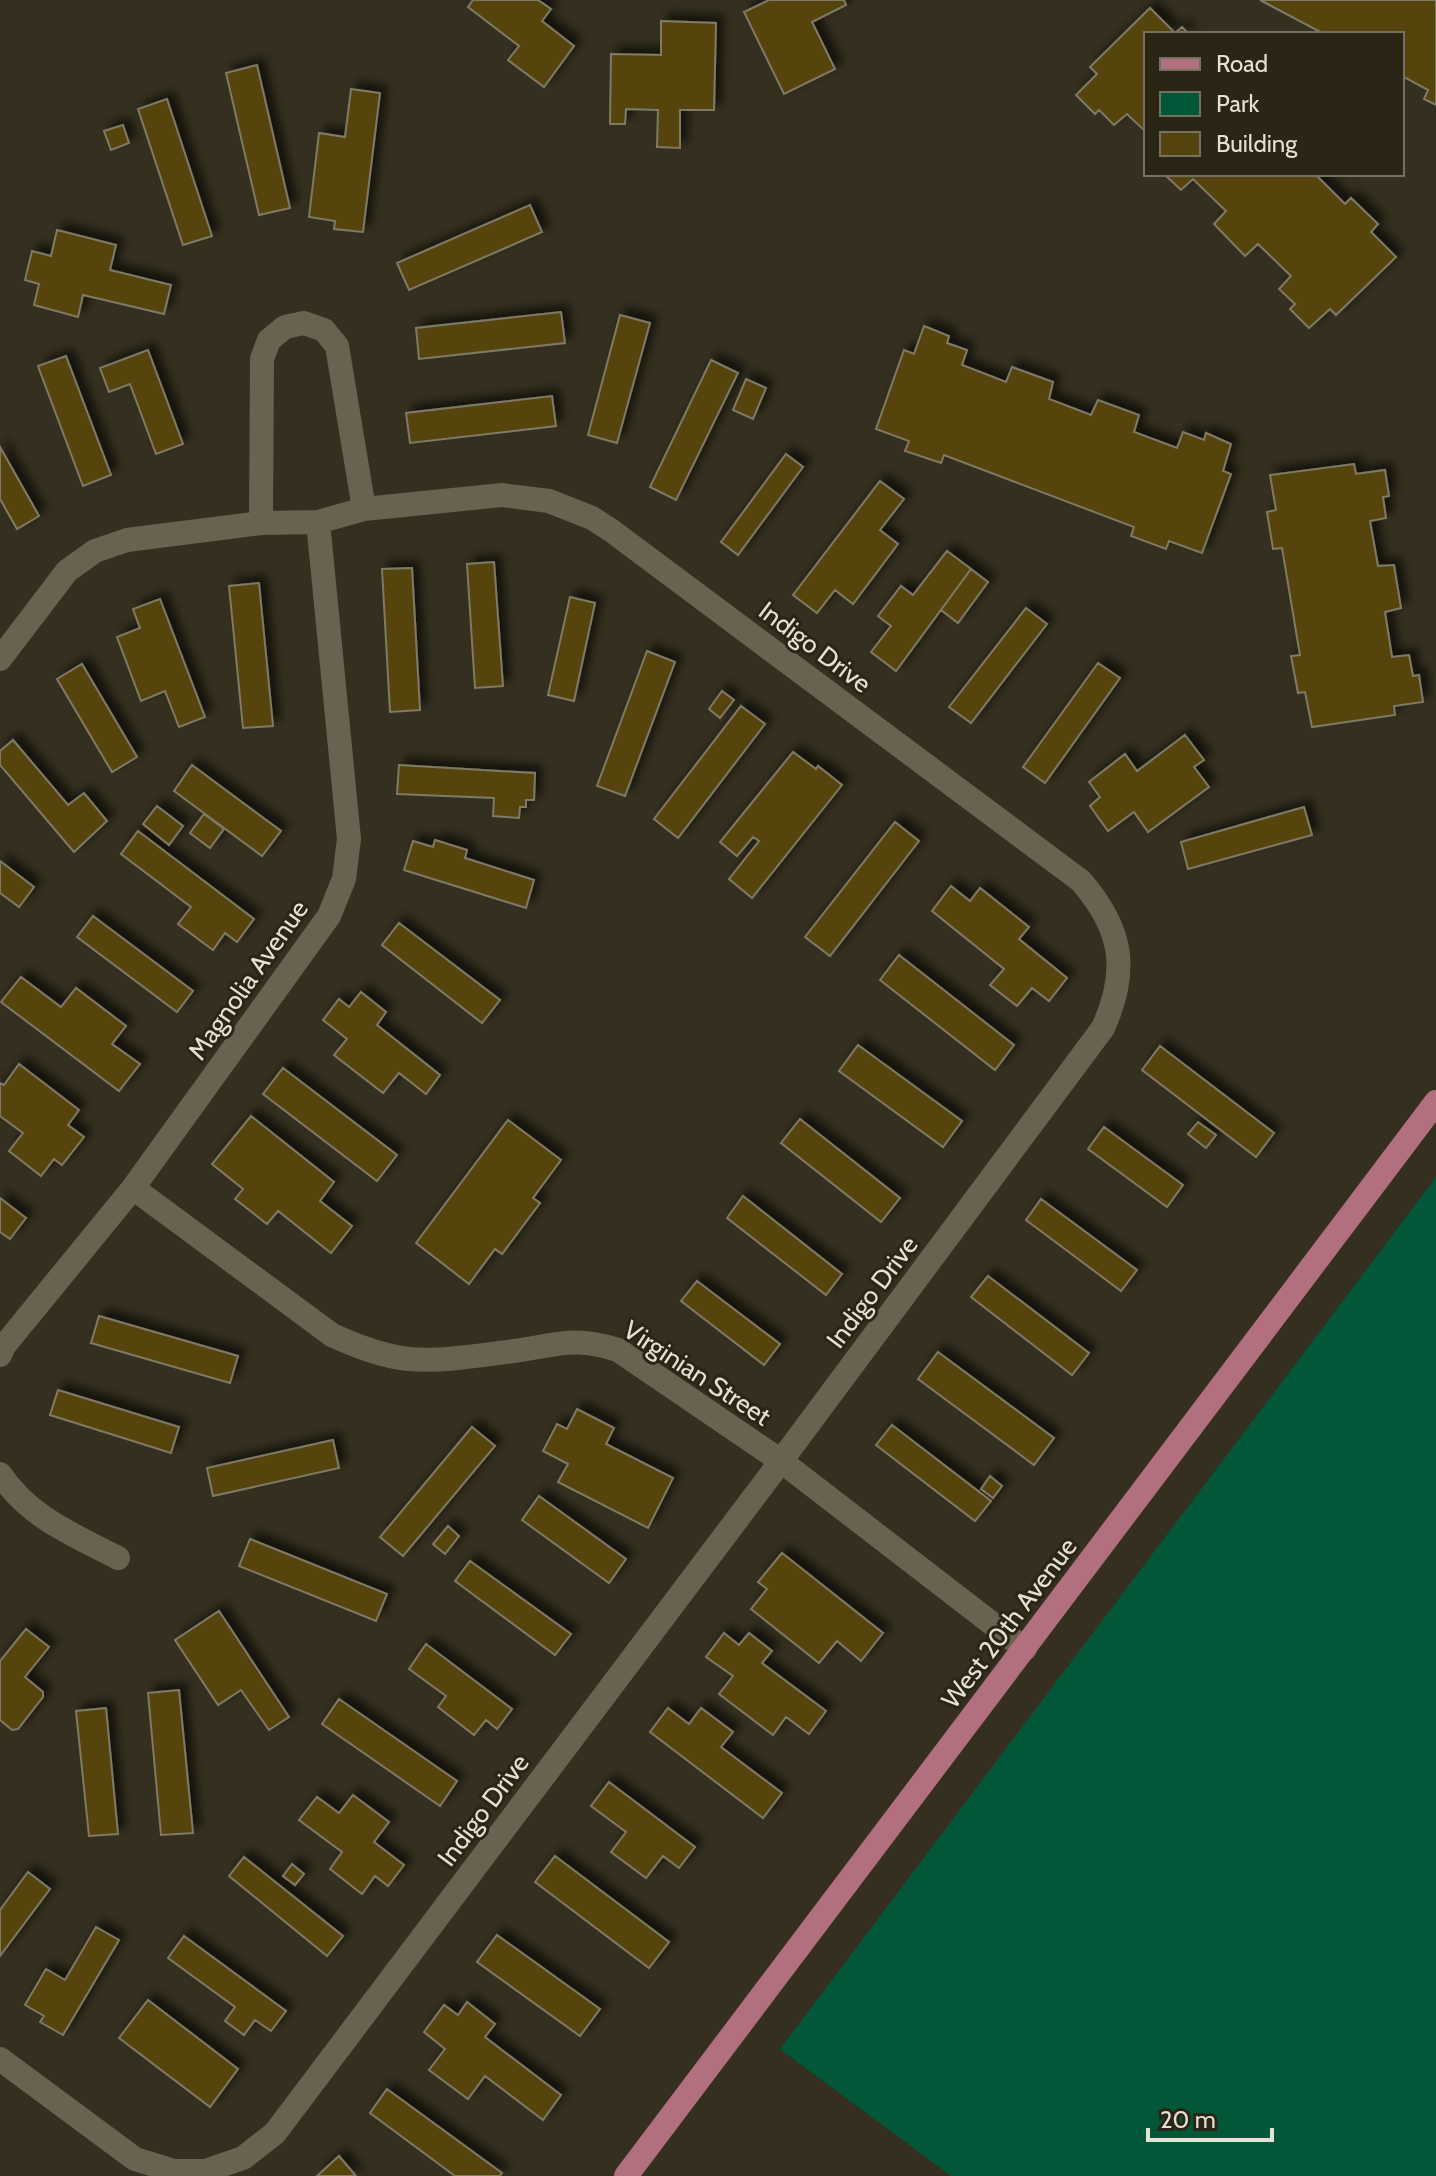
<svg xmlns="http://www.w3.org/2000/svg" width="1436" height="2176" font-family="Cabin,sans-serif">
<defs>
<filter id="shadow"><feDropShadow dx="7" dy="-7" stdDeviation="4" flood-color="#0009"/></filter>
</defs>
<rect width="100%" height="100%" fill="#342f1e"/>
<path fill="#035739" d="M1436 1177V2176H951L780 2049Z"/>
<path fill="#54440e" stroke="#7f7966" stroke-width="2" filter="url(#shadow)" d="M473 0H538L551 9 542 21 574 46 544 87 508 60 519 46 468 7Z
M769 0H844L846 5 812 22 835 69 784 94 744 12Z
M1260 0H1436V105L1424 99 1428 90 1402 76V34H1324Z
M1150 8 1175 33 1182 27 1189 34H1146V132L1127 114 1114 125 1099 110 1095 114 1076 95 1097 74 1090 67Z
M661 21 716 23 714 110H680V148L657 147 658 110 626 109 625 124H610L611 54 661 55Z
M257 65 290 208 259 215 226 73Z
M351 89 380 93 363 232 334 229 335 221 309 217 319 133 345 137Z
M167 99 212 236 183 245 138 109Z
M123 125 129 143 111 150 104 131Z
M1164 174H1315L1345 204 1351 198 1378 224 1371 232 1396 257 1336 315 1330 309 1309 328 1290 309 1295 304 1279 289 1291 276 1258 244 1245 256 1214 224 1226 211 1193 179 1181 190Z
M530 205 542 232 409 290 397 263Z
M57 230 116 245 110 270 171 285 164 314 83 295 78 317 34 305 39 284 25 280 32 251 51 256Z
M561 312 565 343 419 359 416 328Z
M620 315 650 323 617 443 588 435Z
M924 326 949 336 947 343 967 350 962 365 1006 382 1012 367 1053 382 1049 399 1091 415 1098 400 1139 415 1134 432 1177 448 1183 432 1204 440 1206 433 1231 444 1223 471 1231 474 1202 553 1169 541 1166 549 1131 536 1134 527 944 455 941 463 905 451 909 441 876 429 904 350 914 354Z
M148 350 183 444 156 454 130 384 109 392 100 368Z
M66 356 111 475 83 486 38 366Z
M711 360 738 373 676 500 650 487Z
M746 379 766 388 753 419 733 410Z
M552 396 556 426 410 443 406 413Z
M0 447 39 516 17 529 0 499Z
M786 454 803 467 738 555 721 542Z
M1354 464 1356 474 1385 470 1389 496 1383 497 1386 518 1370 521 1378 566 1394 565 1401 608 1385 612 1392 657 1409 655 1413 676 1419 675 1423 702 1394 706 1395 715 1312 727 1305 692 1298 693 1291 656 1300 655 1282 548 1273 549 1267 512 1276 510 1270 475Z
M880 481 904 499 880 530 898 544 853 604 835 590 817 613 793 595Z
M947 551 971 569 896 671 871 652 891 626 878 616 901 586 913 595Z
M494 562 503 686 475 688 467 564Z
M412 568 420 710 390 712 382 569Z
M971 569 988 582 958 623 941 610Z
M259 583 273 726 243 728 229 586Z
M570 597 595 603 574 701 548 695Z
M160 599 205 717 179 727 165 691 141 701 117 637 140 628 133 609Z
M1026 608 1047 624 971 723 949 707Z
M647 651 675 662 625 796 597 786Z
M1098 663 1120 678 1045 783 1023 767Z
M82 664 137 757 112 772 57 679Z
M722 691 734 700 720 718 709 709Z
M741 706 765 724 678 838 654 819Z
M1185 735 1204 760 1194 767 1209 787 1148 832 1134 812 1108 831 1090 806 1100 797 1089 782 1125 754 1137 771Z
M13 740 68 805 84 793 107 821 74 852 0 765V751Z
M793 752 816 769 818 766 842 785 752 898 729 879 759 841 753 837 737 856 720 842Z
M192 765 281 831 262 856 174 791Z
M399 765 535 773 534 800H526V807H520L519 818 493 816 494 798 397 794Z
M157 806 183 826 169 845 143 824Z
M1304 807 1312 835 1188 869 1181 842Z
M204 814 224 829 210 848 190 833Z
M895 822 919 841 830 956 805 937Z
M138 831 254 919 237 942 225 933 213 950 178 924 191 907 121 854Z
M435 840 467 850 465 858 534 880 526 908 404 870 413 841 433 847Z
M0 861 34 887 19 907 0 893Z
M951 886 970 901 980 888 1029 927 1019 939 1067 978 1049 1001 1032 988 1017 1006 990 985 1004 969 932 911Z
M93 916 193 991 177 1012 77 937Z
M399 923 500 1000 482 1023 382 945Z
M899 955 1014 1045 995 1070 880 980Z
M21 977 61 1007 76 988 126 1026 112 1044 140 1064 119 1091 1 1002Z
M361 992 386 1012 377 1025 440 1075 426 1094 399 1073 383 1093 334 1055 347 1039 323 1020 339 999 349 1007Z
M858 1045 962 1121 943 1147 839 1071Z
M1160 1046 1274 1133 1256 1157 1142 1070Z
M19 1064 79 1110 68 1125 84 1137 62 1165 54 1159 41 1176 9 1151 23 1133 0 1116V1083L4 1085Z
M283 1068 397 1155 377 1181 263 1094Z
M251 1116 334 1182 320 1201 352 1226 331 1253 278 1211 267 1224 235 1199 243 1189 212 1164Z
M800 1119 900 1198 881 1222 781 1143Z
M508 1120 561 1160 533 1198 540 1203 502 1254 495 1249 469 1284 416 1243Z
M1198 1122 1216 1135 1206 1148 1188 1134Z
M1104 1127 1183 1185 1167 1207 1088 1149Z
M743 1196 842 1274 826 1295 727 1218Z
M0 1198 26 1218 10 1239 0 1232Z
M1041 1199 1137 1270 1121 1291 1026 1220Z
M988 1276 1089 1353 1072 1375 971 1297Z
M697 1281 780 1344 764 1365 681 1301Z
M99 1316 238 1356 230 1383 91 1343Z
M938 1352 1054 1438 1034 1465 918 1379Z
M58 1390 179 1427 171 1453 50 1415Z
M577 1409 614 1428 606 1444 673 1478 648 1528 558 1482 568 1464 543 1451 557 1424 567 1429Z
M892 1425 991 1501 975 1521 876 1445Z
M472 1427 495 1446 403 1556 380 1537Z
M333 1440 339 1468 213 1496 207 1468Z
M990 1476 1002 1486 993 1498 981 1489Z
M539 1496 626 1559 609 1583 522 1520Z
M448 1526 459 1536 445 1554 433 1544Z
M250 1539 387 1594 376 1621 239 1566Z
M782 1553 883 1633 861 1661 837 1641 819 1663 751 1609 767 1589 758 1582Z
M470 1561 571 1634 555 1655 455 1581Z
M219 1611 289 1717 269 1730 241 1690 218 1705 175 1640Z
M26 1629 49 1647 25 1677 43 1692V1697L18 1729 12 1730 0 1720V1661Z
M724 1633 739 1645 749 1633 772 1651 762 1663 826 1711 809 1734 786 1717 773 1735 719 1694 733 1676 706 1657Z
M426 1644 512 1709 497 1729 486 1720 474 1735 438 1707 446 1696 409 1669Z
M179 1690 193 1833 161 1835 148 1693Z
M339 1699 457 1781 440 1806 322 1724Z
M106 1708 118 1834 89 1836 76 1711Z
M668 1708 689 1724 701 1708 733 1732 721 1747 782 1793 763 1818 650 1732Z
M609 1782 695 1847 679 1868 663 1856 646 1878 611 1852 626 1832 591 1806Z
M353 1795 389 1822 374 1842 404 1865 388 1886 375 1876 362 1894 330 1869 342 1852 299 1820 317 1797 339 1813Z
M555 1856 669 1942 649 1968 535 1882Z
M244 1857 343 1936 327 1956 229 1876Z
M292 1864 304 1874 295 1885 283 1876Z
M28 1872 50 1889 0 1956V1910Z
M96 1927 119 1940 63 2035 40 2022 44 2016 25 2005 46 1969 65 1980Z
M497 1935 600 2009 580 2036 477 1962Z
M184 1936 286 2011 271 2031 255 2020 244 2035 225 2021 235 2007 168 1958Z
M148 2000 238 2069 210 2107 119 2038Z
M467 2002 495 2024 485 2037 561 2095 543 2120 485 2076 468 2099 429 2070 445 2049 424 2032 444 2005 458 2015Z
M387 2089 502 2173 500 2176H455L370 2113Z
M339 2156 356 2176H317Z"/>
<g fill="none" stroke-linecap="round" stroke-linejoin="round">
<path stroke="#696250" stroke-width="24" d="M261 523 262 359 269 340 285 327 304 323 324 330 337 346 364 509
M0 659 67 571 95 551 127 540 261 523 318 522 364 509 502 495 549 501 592 518 612 531 1081 881C1123 930 1129 970 1103 1028L781 1461 275 2133 243 2158 205 2171H174L135 2159 0 2059
M133 1188 332 1335C356 1346 381 1356 409 1359 443 1362 480 1355 514 1351 557 1345 574 1336 618 1350L781 1461 1025 1649
M0 1355 4 1346 133 1188 329 916 344 879 349 839 318 522
M0 1474C30 1518 72 1534 118 1558"/>
<path stroke="#b26f7d" stroke-width="24" d="M626 2176 1436 1102"/>
</g>
<g text-anchor="middle" dominant-baseline="central" stroke-width="6" stroke-linejoin="round" paint-order="stroke">
<g font-size="26" fill="#e4e0d6" stroke="#2a2514">
<text transform="translate(815 647) rotate(37)">Indigo Drive</text>
<text transform="translate(248 980) rotate(-55)">Magnolia Avenue</text>
<text transform="translate(872 1292) rotate(-53)">Indigo Drive</text>
<text transform="translate(697 1373) rotate(33)">Virginian Street</text>
<text transform="translate(1009 1623) rotate(-53)">West 20th Avenue</text>
<text transform="translate(483 1810) rotate(-53)">Indigo Drive</text>
</g>
</g>
<rect x="1144" y="32" width="260" height="144" fill="#2a2514" stroke="#747062" stroke-width="2"/>
<rect x="1160" y="58" width="40" height="12" fill="#b26f7d" stroke="#747062" stroke-width="2"/>
<text x="1216" y="72" font-size="24" fill="#e4e0d6">Road</text>
<rect x="1160" y="92" width="40" height="24" fill="#035739" stroke="#747062" stroke-width="2"/>
<text x="1216" y="112" font-size="24" fill="#e4e0d6">Park</text>
<rect x="1160" y="132" width="40" height="24" fill="#54440e" stroke="#747062" stroke-width="2"/>
<text x="1216" y="152" font-size="24" fill="#e4e0d6">Building</text>
<path d="M1148 2128v12h124v-12" fill="none" stroke="#e4e0d6" stroke-width="4"/>
<text x="1160" y="2128" font-size="24" fill="#e4e0d6" stroke="#2a2514" stroke-width="6" paint-order="stroke">20 m</text>
</svg>
